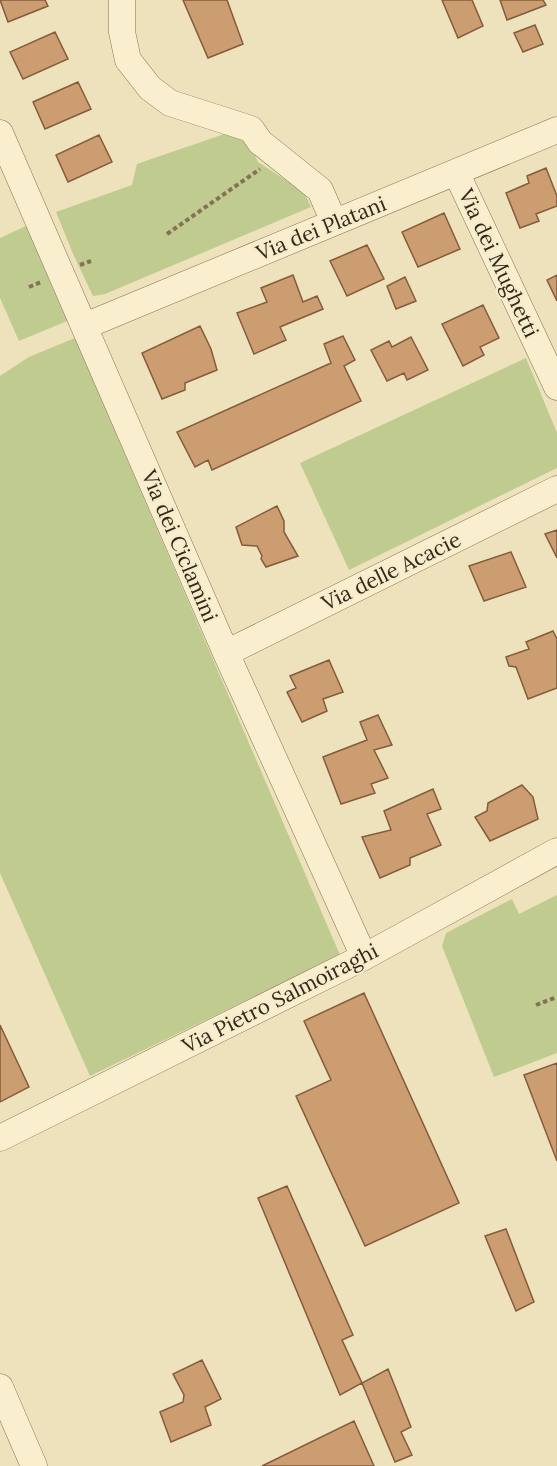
<svg xmlns="http://www.w3.org/2000/svg" width="557" height="1466" font-family="Lora,serif">
<rect width="100%" height="100%" fill="#ede2bb"/>
<path fill="#c0cb90" d="M236 130 250 145 258 162 304 192 311 207 105 294 93 296 74 256 56 212 132 185 137 164Z
M26 226 67 321 19 341 0 298V238Z
M75 338 340 955 90 1076 0 873V376L29 357Z
M526 358 557 433V468L349 570 300 463Z
M557 895V1053L494 1077 442 946 446 933 512 899 519 914Z"/>
<path fill="#cc9d71" stroke="#845c3b" stroke-width="1.5" d="M0 0H45L48 6 8 22Z
M183 0H227L243 44 208 58Z
M442 0H472L483 26 458 38Z
M500 0H543L546 5 507 20Z
M535 25 543 44 523 52 514 33Z
M55 32 68 59 23 79 10 52Z
M78 82 91 109 45 129 33 102Z
M99 135 112 162 68 182 56 155Z
M546 168 557 196V206L536 214 539 221 520 228 506 193 529 183 527 176Z
M444 213 460 249 418 267 402 232Z
M367 245 384 279 347 296 330 261Z
M293 275 303 302 317 296 323 309 280 327 286 340 254 354 237 313 267 302 261 288Z
M557 275V301L547 280Z
M405 277 416 301 396 309 387 286Z
M483 305 499 338 480 347 484 355 463 366 442 324Z
M200 326 211 349 217 370 185 383V390L162 399 142 353Z
M343 336 355 360 344 366 361 401 212 470 208 460 195 467 177 432 331 363 324 344Z
M411 337 428 370 407 380 404 373 387 381 371 350 389 341 392 347Z
M277 506 284 521V532L298 556 266 567 261 559 262 556 257 546 242 545 236 527Z
M557 530V558L545 534Z
M511 552 526 587 484 601 469 566Z
M553 631 557 639V688L528 699 516 667 509 666 506 657 529 649 526 642Z
M329 660 343 692 323 699 327 711 302 722 287 692 296 688 290 676Z
M378 715 392 745 374 750 388 778 371 784 375 793 341 804 323 757 367 740 360 722Z
M522 785 533 797 538 819 490 841 475 817 487 811 488 803Z
M433 789 441 809 427 814 441 845 410 858V865L380 878 362 837 391 830 384 811Z
M364 993 459 1203 365 1246 296 1096 331 1080 304 1021Z
M0 1025 29 1087 0 1102Z
M557 1063V1161L524 1075Z
M287 1186 353 1335 342 1340 362 1383 340 1395 258 1198Z
M506 1229 534 1302 516 1311 485 1236Z
M202 1360 221 1399 205 1407 211 1425 171 1442 160 1412 183 1402 184 1395 173 1374Z
M388 1369 411 1427 401 1432 412 1455 395 1462 362 1383Z
M354 1421 374 1466H262Z"/>
<g fill="none" stroke-linecap="round" stroke-linejoin="round">
<g stroke="#857155" stroke-width="27">
<path id="minor" d="M122 0V32L128 60 150 88 170 103 251 129 260 142 320 190 334 222
M0 133 226 653 364 957
M456 172 557 387
M85 326 557 130
M226 653 557 489
M0 1138 364 957 557 851
M0 1387 34 1466"/>
</g>
<path stroke="#857155" stroke-width="4" stroke-dasharray="4.5 3" stroke-linecap="butt" d="M167 234 260 169
M80 265 91 261
M29 287 41 282
M536 1005 557 997"/>
<use href="#minor" stroke="#f9efce" stroke-width="26"/>
</g>
<g text-anchor="middle" dominant-baseline="central" stroke-width="4.5" stroke-linejoin="round" paint-order="stroke">
<g font-size="21" fill="#33281a" stroke="#f5eccb">
<text transform="translate(321 228) rotate(-22)">Via dei Platani</text>
<text transform="translate(499 263) rotate(65)">Via dei Mughetti</text>
<text transform="translate(180 546) rotate(67)">Via dei Ciclamini</text>
<text transform="translate(391 571) rotate(-26)">Via delle Acacie</text>
<text transform="translate(280 998) rotate(-27)">Via Pietro Salmoiraghi</text>
</g>
</g>
</svg>
